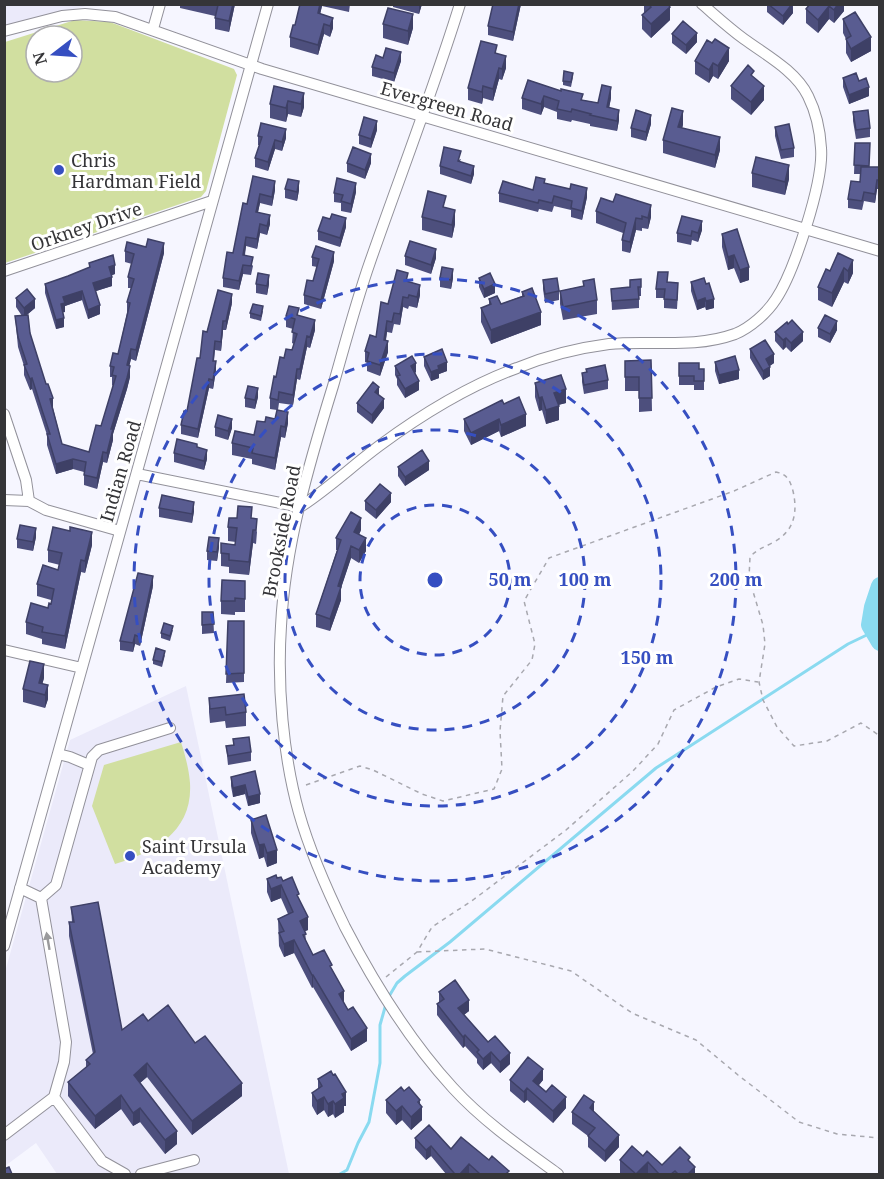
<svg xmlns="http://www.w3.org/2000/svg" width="884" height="1179" font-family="'Noto Serif',serif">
<rect width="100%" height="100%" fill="#f6f6ff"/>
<path fill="#ebeafa" d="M5 5H89L5 28Z
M186 686 289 1174H57L36 1143 5 1166V972L70 740Z"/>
<path fill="#d1dfa0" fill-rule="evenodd" d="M75 20 110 22 234 69 237 75 206 191 201 197 5 263V42ZM36 36H72V72H36Z
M181 742C185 755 189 769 190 783 193 831 155 852 115 864L92 806 104 765Z"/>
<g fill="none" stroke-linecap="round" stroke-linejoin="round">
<path stroke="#8adaf0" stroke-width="3" d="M388 998 397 983 405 976 450 942 656 768 848 644 873 632
M340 1174 347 1170 358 1143 369 1122 380 1063V1025L386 1004"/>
<path stroke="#8adaf0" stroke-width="18" d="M880 586 873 607 870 625 880 642"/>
<g stroke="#92919a" stroke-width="12">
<path id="minor" d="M460 4C433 91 400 176 370 262 356 302 345 344 333 386 309 464 285 545 281 626 277 685 283 756 299 813 310 852 327 890 345 927 375 985 409 1040 453 1088 483 1121 522 1148 558 1174
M153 29 160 4
M4 31 62 16 85 14 115 17 262 69 880 251
M4 271 212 201
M4 414 26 480 29 501
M137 474 300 507C328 489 352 466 379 446 421 415 468 386 517 368 546 356 578 348 609 344 652 340 693 349 735 334 750 328 767 313 776 299 794 272 824 181 821 148 820 130 816 112 808 96 796 71 766 55 744 39 729 28 716 16 702 4
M4 500 29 501 46 510 120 531
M4 650 82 668
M58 754 70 757 89 765
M41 898 56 885 92 757 99 750 170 728
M4 946 268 4
M54 1097 102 1161 125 1174
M4 1135 54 1097 64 1062 66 1042 41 898 20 888
M141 1174 194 1160"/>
</g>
<path stroke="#a8a8af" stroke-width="1.5" stroke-dasharray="4.5 4.5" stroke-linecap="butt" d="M306 785 360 766 373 770 422 794 443 801 494 789 502 769 500 731 503 696 532 660 535 644 524 601 549 558 734 491 776 472C787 474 790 480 793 491 798 513 794 531 774 542 765 547 757 549 750 557L749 578 763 625 765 644 759 682 763 700 777 727 794 746 827 741 861 723 880 736
M417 952 485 949 571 971 632 1013 696 1040 738 1075 799 1122 837 1134 880 1138
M386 977 417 952 432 927 473 900 566 830 633 771 658 744 674 710 716 687 739 679 758 682"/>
<use href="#minor" stroke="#fff" stroke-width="10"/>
</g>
<path fill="#4d4f7d" d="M180 4H235L229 32 215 29V16L180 8Z
M300 4H350L349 12 322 6 320 14 333 28 330 37 324 34 318 55 290 47V37L295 25Z
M393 4H422L419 14 393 7Z
M493 4H521L513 41 488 35V26Z
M644 4H668L670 20 651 38 642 29V15L644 13Z
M767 4H793V13L783 25 767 12Z
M844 4V11L834 23 829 19 818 33 806 23V9Z
M843 19 871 51 851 62 846 53V39L843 33Z
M383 24 413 28 408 45 383 38Z
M672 34 697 42 686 54 672 43Z
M712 43 729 61 718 79 713 76 709 83 695 74V61Z
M497 54 506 68 502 80 499 79 493 101 483 98 482 104 468 100V88Z
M383 58 401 61 394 82 372 76V67Z
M573 77 571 87 563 85V81Z
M843 78 859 81 869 96 849 104 843 87Z
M754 79 764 100 751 115 731 99V86Z
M528 80 583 100 598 103 611 98 609 108 619 120 617 131 590 126V124L572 120 571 122 557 119V112L544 107 541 115 522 109V98Z
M304 93V107L301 117 288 114 286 122 270 118V104Z
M853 112 870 128V137L856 139 853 121Z
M651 124 646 141 631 137V128Z
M683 125 682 128 720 150 715 168 663 153V140Z
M775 127 794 148V157L781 159 775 136Z
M377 130 371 148 359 144V135Z
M258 136 286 138 282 151 275 149 268 171 255 167V158L260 145H258Z
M855 143H870L869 167H879V189H877L875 203 864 201 862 210 848 208V199L860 182 861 174H854Z
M461 159 460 161 474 174 471 184 440 174V166Z
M347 163H371L365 179 347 172Z
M752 173 789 179 785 195 752 187Z
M253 176 275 190 272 206 260 203 258 212 270 224 267 235 260 233 257 249 246 246 245 255 253 266 251 275 243 274 239 290 223 287V278L233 253 247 204Z
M545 183 587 197 582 220 571 217V210L554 206 552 212 539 209 538 212 499 202V193L533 190Z
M285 189 299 190 297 201 285 198Z
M356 192 351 213 341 211V203L334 202V193Z
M446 208 455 224 452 238 422 230V217Z
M596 211 651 217 648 229 642 228V231L636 230 630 253 622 251V240L623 233 596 223Z
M330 219 346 227 340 247 318 240V231Z
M702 230 698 242 692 240 691 245 677 242V233Z
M722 234 749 280 740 283 734 268 728 270 722 247Z
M125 251 164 253 136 361 131 359 129 366 130 377 127 389 113 434V440L107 463 103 462 97 489 84 485V472L73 469 56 474 47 445V435L32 389 30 390 24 375V366L18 347 15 316H22L16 307V298L35 308 27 315 30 333 53 408 62 444 89 452 101 426 113 386 112 385V377H110V366L118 354 127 313V302L131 288H128V277L132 264 125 262Z
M838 253 853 273 848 284 844 282 832 307 818 300V287L830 271Z
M405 256 436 258 431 274 405 265Z
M312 257 334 261 321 309 304 304V295L313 281 317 267 312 266Z
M89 263 115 274 112 275V286L96 291 100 314 88 319 82 300 65 306V312H63L64 327 56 329 45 293V284L68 276 89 268Z
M440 278H453L451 289 440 287Z
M479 278 495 293 484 298 479 287Z
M641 279V296H639V308L612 310 611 289 630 287Z
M543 280 559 291V300L545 303 543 289Z
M583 281 597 300V314L563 320 560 304V291L583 286Z
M408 282 420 295 417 308 409 306 408 309 403 307 400 325 394 324 392 333 387 332 386 340 388 352 380 376 367 371V363L365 362V351L376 337 388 304Z
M668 282 678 292 677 309 664 308V298H656V289Z
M691 282 714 308 706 310 705 307 697 310 691 291Z
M256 284H269L267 295 256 293Z
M522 292 541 325 491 344 481 322V308L489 305V299L501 304 522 296Z
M232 303 226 330H223L221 351 215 350 214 361 216 370 213 389 209 388 198 438 181 434V425L187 411 207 332Z
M263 311 261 321 250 318V313Z
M286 316H299L315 330 310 348 307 347 300 380 297 379 293 405 279 403 278 410 288 423 285 438 281 437 275 470 252 464V459L232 455V443L254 435 265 422 275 419 277 410 270 409V398L276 377 284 358 292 350 294 344 292 343 293 329 286 327Z
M818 328 837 330 830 343 818 337Z
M775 332 803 341 791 352 786 347 783 350 775 341Z
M750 349 774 363 770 366V376L763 380 750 358Z
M424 357 447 371 439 374V378L431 381 424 366Z
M651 360 652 411 639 412V391H625V361Z
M715 362 739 379 719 384 715 371Z
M679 363 699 369H704V390H694V385H679Z
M395 366 416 372 415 373 419 390 405 398 397 385V379L395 375Z
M586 369 608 380V389L584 394 582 382V373L586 372Z
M535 383 566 403 558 405 559 420 546 424 542 410 539 411 535 397Z
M258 397 255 409 245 407V398Z
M357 403 384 408 372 424 357 412Z
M504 404 526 426 501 437 499 431 471 445 464 431V419Z
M215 427 232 428 228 440 215 436Z
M197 448 207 459 204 470 174 462V453Z
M398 467 429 470 405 486 398 476Z
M365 501 391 502 376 519 365 510Z
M159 508 194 511 192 523 159 517Z
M237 518H252L257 532 256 544 253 543 249 575 229 573V567L221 566V553L235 545 236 542 228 541V527Z
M361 530 359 535 366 551 359 563 351 558 341 588V600L330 631 316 627V614L337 550H336V538Z
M36 537 33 551 17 548V539Z
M92 545 85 573 81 572 65 649 42 644V639L26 634V622L48 608 51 604V600L37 596V584L58 570 60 565 48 562V550Z
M219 547 217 561 207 560V551Z
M245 581V612H235V615L221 614V601Z
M153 586 140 646 135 644 133 652 120 650V641Z
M202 612H213L214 633 202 634Z
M228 621H244V682L226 683Z
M173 630 170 641 161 638V633Z
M165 655 162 667 153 664V660Z
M44 678 42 684 48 699 45 708 23 702V689Z
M209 698 246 712V726L226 728 225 721 210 723 209 712Z
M233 739 251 752V761L228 765 226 746 233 745Z
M255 771 260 803 248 806 245 794 233 797 231 786V777Z
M251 820 277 863 267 867 264 857 259 859 251 833Z
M277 878 283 881 299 899 308 930 305 931 306 941 313 955 332 969 344 1003 367 1041 351 1051 313 987 312 988 294 953 284 957 279 946 278 919 288 914 281 898 271 902 267 892V879Z
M71 907 122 1030 148 1021 195 1043 242 1096 192 1135 147 1077 140 1083 177 1144 165 1154 140 1122 133 1126 121 1109 95 1129 68 1096V1082L86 1068V1060L93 1054 69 936V922H72Z
M439 992 469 1011 464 1015 488 1042 510 1064 500 1073 491 1063 483 1070 477 1063V1059L465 1046 463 1048 437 1015V1004L439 1003Z
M318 1079 346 1106H344V1112L335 1118 333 1114 328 1117 324 1110 317 1115 312 1106V1093L318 1089Z
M510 1080H543L539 1085 566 1108 553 1123 527 1100 524 1103 510 1091Z
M404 1091 420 1104 422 1120 411 1130 402 1120 396 1125 386 1113V1100Z
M572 1112H594L619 1147 605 1162 588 1147V1136L572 1124Z
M415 1138 489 1160 509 1174H446L431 1156 426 1160 415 1148Z
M643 1156 662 1165 690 1162 695 1174H621L620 1173V1160Z"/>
<path fill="#3e4066" d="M233 4H235L229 32V21Z
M320 4H322V6L318 23V13Z
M419 4H422L419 14Z
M519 4H521L513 41V32Z
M792 4 793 13 783 25V16Z
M838 4H844V11L834 23V10Z
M829 6V19L818 33V20Z
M670 7V20L651 38V24Z
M413 14V28L408 45V31Z
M333 18V28L330 37V26Z
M324 24V34L318 55V45Z
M697 33V42L686 54V45Z
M871 37V51L851 62V49Z
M729 48V61L718 79V66Z
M401 52V61L394 82V73Z
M506 56V68L502 80V69Z
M713 63V76L709 83V70Z
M499 68V79L493 101V89Z
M483 86V98L482 104V92Z
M764 86V100L751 115V102Z
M611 87V98L607 118V107Z
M869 87V96L849 104V95Z
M304 93V107L301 117V104Z
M544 96V107L541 115V104Z
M288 101V114L286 122V108Z
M619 110V120L617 131V121Z
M683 111V125L678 141V127Z
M651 115V124L646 141V132Z
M377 121V130L371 148V139Z
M286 129V138L282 151V142Z
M720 137V150L715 168V155Z
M275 140V149L268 171V162Z
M371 154V163L365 179V170Z
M789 165V179L785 195V182Z
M474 166V174L471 184V176Z
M877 180V189L875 203V194Z
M275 181V190L272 206V197Z
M299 181V190L297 201V192Z
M356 183V192L351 213V204Z
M587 188V197L582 220V211Z
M260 194V203L256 221V212Z
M651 205V217L648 229V218Z
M455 210V224L452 238V225Z
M270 215V224L267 235V226Z
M346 218V227L340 247V238Z
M636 218V230L630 253V242Z
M702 221V230L698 242V233Z
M260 224V233L257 249V239Z
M246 237V246L243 264V255Z
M164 243V253L136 361V350Z
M436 249V258L431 274V265Z
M334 252V261L321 309V300Z
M734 255V268L728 270V257Z
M853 260V273L848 284V271Z
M115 265V274L109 276V267Z
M243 265V274L239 290V281Z
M749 267V280L740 283V270Z
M844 268V282L832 307V293Z
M453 269V278L451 289V280Z
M269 275V284L267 295V286Z
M112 277V286L93 292V283Z
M495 284V293L484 298V289Z
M420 285V295L417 308V297Z
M82 291V300L65 306V312L61 313V304L63 297Z
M232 294V303L226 330V321Z
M403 297V307L400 325V314Z
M705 298V307L697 310V301Z
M35 299V308L24 317V308Z
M714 299V308L706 310V301Z
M100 305V314L88 319V310Z
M541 312V325L491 344V330Z
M64 318V327L56 329V320Z
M315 320V330L310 348V337Z
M223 321V330L221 351V342Z
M387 321V332L384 351V340Z
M837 321V330L830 343V334Z
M803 332V341L791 352V343Z
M307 336V347L300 380V369Z
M786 338V347L783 350V340Z
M388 341V352L380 376V365Z
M131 349V359L127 376V365Z
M774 354V363L766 368V359Z
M216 361V370L213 389V380Z
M447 362V371L439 374V378L431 381V372L438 366Z
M416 363V372L411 375V366Z
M130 366V377L127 389 113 434V440L107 463V453L111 429Z
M770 367V376L763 380V371Z
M297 369V379L293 405V395Z
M739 370V379L719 384V375Z
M32 378V389L30 390V379Z
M209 379V388L198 438V429Z
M419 381V390L405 398V389Z
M379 387V396L375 392Z
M258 388V397L255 409V400Z
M566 389V403L554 406V393Z
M542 397V410L539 411V398Z
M53 398V408L50 409V399Z
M384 399V408L372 424V415Z
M559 406V420L546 424V410Z
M288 412V423L285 438V427Z
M526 414V426L501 437V425Z
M232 419V428L228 440V431Z
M499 419V431L471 445V433Z
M281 426V437L275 470V458Z
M207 450V459L204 470V461Z
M103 452V462L97 489V478Z
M73 459V469L56 474V464Z
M429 461V470L405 486V477Z
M391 493V502L376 519V510Z
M194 502V511L192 523V514Z
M361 518V530L354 544V532Z
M36 528V537L33 551V542Z
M253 530V543L249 575V562Z
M92 532V545L85 573V561Z
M219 538V547L217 561V552Z
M366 538V551L359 563V550Z
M351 546V558L341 588V600L330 631V619L338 586Z
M81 560V572L65 649V636Z
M153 576V586L140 646V637Z
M135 635V644L133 652V643Z
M44 664V678L40 693 39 683Z
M48 685V699L45 708V695Z
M245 785V794L233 797V788Z
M260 794V803L248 806V797Z
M264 844V857L259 859V845Z
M277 850V863L267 867V853Z
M281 885V898L271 902V889Z
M308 917V930L300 933V921Z
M294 940V953L284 957V944Z
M312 975H313V987L312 988Z
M344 991V1004L339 994Z
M469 1000V1011L458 1019V1008Z
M367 1028V1041L351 1051V1039Z
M465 1035V1046L463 1048V1037Z
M491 1052V1063L483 1070V1059Z
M510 1053V1064L500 1073V1062Z
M147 1063V1077L134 1088V1075Z
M543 1069V1080L533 1092V1081Z
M242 1083V1096L192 1135V1121Z
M527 1088V1100L524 1103V1092Z
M346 1092V1106H344V1112L335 1118V1104L342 1094Z
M121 1095V1109L95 1129V1116Z
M324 1097V1110L317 1115V1101Z
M566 1097V1108L553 1123V1111Z
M420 1100V1109L422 1107V1120L411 1130V1117Z
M333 1101V1114L328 1117V1104Z
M594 1102V1114L590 1108Z
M402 1106V1120L396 1125V1111Z
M140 1108V1122L133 1126V1113Z
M177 1131V1144L165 1154V1140Z
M619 1135V1147L605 1162V1151Z
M431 1146V1156L426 1160V1150Z
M648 1162V1174H636Z
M469 1164V1174H460Z
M695 1167V1174H688Z"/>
<path fill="#595c91" stroke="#3e4066" stroke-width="1.5" d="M213 4H233L229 21 215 18 218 5Z
M300 4H320L318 13 333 18 330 26 324 24 318 45 290 37 293 25H295Z
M493 4H519L513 32 488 26Z
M649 4H668L670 7 651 24 642 15 651 7Z
M768 4H792L783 16Z
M810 4H838L834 10 829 6 818 20 806 9Z
M388 8 413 14 408 31 383 24Z
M855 12 871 37 851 49 846 39 851 36 843 19Z
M683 21 697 33 686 45 672 34Z
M715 39 729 48 718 66 713 63 709 70 695 61 707 40 712 43Z
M481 41 497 45 495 53 506 56 502 69 499 68 493 89 483 86 482 92 468 88Z
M386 48 401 52 394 73 372 67 376 55 383 58Z
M748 65 754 71 751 75 764 86 751 102 731 86Z
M564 71 573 73 571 82 563 81Z
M856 73 859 81 866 78 869 87 849 95 843 78Z
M528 80 561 91V89L583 94 581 100 598 103 602 85 611 87 607 107 619 110 617 121 590 115 591 114 572 109 571 112 557 109 559 101 544 96 541 104 522 98Z
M274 86 304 93 301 104 288 101 286 108 270 104Z
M672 108 683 111 678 127 720 137 715 155 663 140Z
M636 110 651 115 646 132 631 128Z
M868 110 870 128 856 130 853 112Z
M364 117 377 121 371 139 359 135Z
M261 123 286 129 282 142 275 140 268 162 255 158 262 137 258 136Z
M789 124 794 148 781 150 775 127Z
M855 143H870L869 166 854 165Z
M353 147 371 154 365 170 347 163Z
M444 147 461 151 458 161 474 166 471 176 440 166Z
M756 157 789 165 785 182 752 173Z
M861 167H879V180H877L875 194 864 192 862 201 848 199 851 181 860 182Z
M253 176 275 181 272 197 260 194 256 212 270 215 267 226 260 224 257 239 246 237 243 255 253 257 251 266 243 265 239 281 223 278 227 252 233 253 243 203 247 204Z
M536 177 545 179 544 183 570 189 571 184 587 188 582 211 571 208 572 201 554 196 552 203 539 200 538 203 499 193 503 181 533 190Z
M337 178 356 183 351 204 341 201 343 195 334 193Z
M288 179 299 181 297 192 285 189Z
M428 191 446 196 443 207 455 210 452 225 422 217Z
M616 194 651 205 648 218 642 216V219L636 218 630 242 622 240 626 223 596 211 601 198 613 202Z
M332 214 346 218 340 238 318 231 323 217 330 219Z
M682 216 702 221 698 233 692 231 691 236 677 233Z
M737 229 749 267 740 270 734 255 728 257 722 234Z
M148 239 164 243 136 350 131 349 127 365 130 366 127 378 111 429H113L107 453 103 452 97 478 84 475 86 462 73 459 56 464 47 434H50L42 410 32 378 30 379 24 365 27 364 18 337 15 316 28 315 30 333 46 384H48L53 398 50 399 62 444 89 452 96 425 101 426 116 376 112 375 114 367 110 366 113 353 118 354 130 303 127 302 134 279 128 277 134 254 125 251 127 242 146 247Z
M410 241 436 249 431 265 405 256Z
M316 246 334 252 321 300 304 295 307 280 313 281 319 259 312 257Z
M838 253 853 260 848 271 844 268 832 293 818 287 826 269 830 271Z
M113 255 115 265 109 267 112 277 93 283 100 305 88 310 82 291 63 297 65 303 61 304 64 318 56 320 45 284 68 276 90 267 89 263Z
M442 267 453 269 451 280 440 278Z
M397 270 408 273 406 281 420 285 417 297 409 295 408 298 403 297 400 314 394 313 392 322 387 321 384 340 388 341 380 365 367 361 369 353 365 351 370 335 376 337 381 302 388 304Z
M658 272H668L667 282 678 283 677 300 664 299 665 289H656Z
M258 273 269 275 267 286 256 284Z
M490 273 495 284 484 289 479 278Z
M557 278 559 291 545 294 543 280Z
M704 278 706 284 709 283 714 299 706 301 705 298 697 301 691 282Z
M594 279 597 300 563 307 560 291 584 286 583 281Z
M641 279V287H638L639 299 612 301 611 289 630 287V280Z
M532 288 541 312 491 330 481 308 491 304 489 299 497 296 501 304 524 296 522 292Z
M27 289 35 299 24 308 16 298Z
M218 290 232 294 226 321H223L221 342 215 341 213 361H216L213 380 209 379 198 429 181 425 184 411H187L197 358H200L203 331 207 332Z
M253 304 263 306 261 316 250 313Z
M289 306 299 308 297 315 315 320 310 337 307 336 300 369H297L293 395 279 392 278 400 270 398 274 376 276 377 280 357 284 358 286 349 292 350 297 334 292 332 295 319 286 316Z
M825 315 837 321 830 334 818 328Z
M792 320 803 332 791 343 786 338 783 340 775 332 787 322 788 324Z
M765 340 774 354 766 359 770 367 763 371 750 349Z
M442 349 447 362 438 366 439 369 431 372 424 357Z
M412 356 416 363 411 366 419 381 405 389 397 376 400 375 395 366Z
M735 356 739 370 719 375 715 362Z
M651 360 652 398H639V377H625V361Z
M679 363H699V369H704V381H694V376H679Z
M605 365 608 380 584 385 582 373 587 372 586 369Z
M561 375 566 389 554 393 559 406 546 410 542 397 539 398 535 383Z
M373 382 379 387 375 392 384 399 372 415 357 403Z
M248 386 258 388 255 400 245 398Z
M519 397 526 414 501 425 499 419 471 433 464 419 502 400 504 404Z
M277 410 288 412 285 427 281 426 275 458 252 453 253 448 232 443 235 431 254 435 257 421 265 422 266 417 275 419Z
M218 415 232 419 228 431 215 427Z
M177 439 197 444V447L207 450 204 461 174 453Z
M422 450 429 461 405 477 398 467Z
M380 484 391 493 376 510 365 501Z
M162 495 194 502 192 514 159 508Z
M238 506 252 507 251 518 257 519 256 530H253L249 562 229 560V554L221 553V543L235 545 237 528 228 527 229 518H237Z
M351 512 361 518 354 532 366 538 359 550 351 546 338 586 341 587 330 619 316 614 341 540 336 538Z
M20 525 36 528 33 542 17 539Z
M53 527 70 531V527L92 532 85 561 81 560 65 636 42 632 43 627 26 622 31 603 48 608 49 603 51 604 54 589 37 584 43 565 58 570 62 553 48 550Z
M209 537 219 538 217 552 207 551Z
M138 573 153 576 140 637 135 635 133 643 120 641Z
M222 580 245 581V599L235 598V601H221Z
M202 612H213L214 624 202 625Z
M228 621H244V673L226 674Z
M164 623 173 626 170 636 161 633Z
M156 648 165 651 162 662 153 660Z
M30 661 44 664 39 683 48 685 45 695 23 689Z
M244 694 246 712 226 715 225 707 210 709 209 698Z
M249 737 251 752 228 756 226 746 234 745 233 739Z
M255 771 260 794 248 797 245 785 233 788 231 777Z
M266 815 277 850 267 853 264 844 259 845 251 820Z
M276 875 277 878 281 877 283 881 292 877 299 894 297 895 308 917 300 921 306 934 303 935 313 955 324 950 332 965 330 966 344 991 339 994 348 1010 353 1007 367 1028 351 1039 313 975H312L294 940 284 944 279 933 284 931 278 919 293 912 281 885 271 889 267 879Z
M98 902 122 1030 143 1014 148 1021 168 1005 195 1043 205 1036 242 1083 192 1121 147 1063 134 1075 177 1131 165 1140 140 1108 133 1113 121 1095 95 1116 68 1082 90 1064 86 1060 95 1052 69 922H74L71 907Z
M455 980 469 1000 458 1008 488 1042 495 1036 510 1053 500 1062 491 1052 483 1059 477 1052 479 1050 465 1035 463 1037 437 1004 444 999 439 992Z
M528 1057 543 1069 533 1081 546 1092 552 1085 566 1097 553 1111 527 1088 524 1092 510 1080Z
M331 1071 333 1075 335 1074 346 1092 342 1094 344 1098 335 1104 333 1101 328 1104 324 1097 317 1101 312 1093 322 1086 318 1079Z
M401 1087 404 1091 409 1087 420 1100 418 1102 422 1107 411 1117 402 1106 396 1111 386 1100Z
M584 1095 594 1102 590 1108 619 1135 605 1151 588 1136 595 1128 572 1112Z
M429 1125 451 1149 461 1137 489 1160 492 1156 509 1171 506 1174H480L469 1164 460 1174H453L454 1173 431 1146 426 1150 415 1138Z
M632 1146 643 1156 647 1151 662 1165 680 1147 690 1157 688 1160 695 1167 688 1174H678L675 1171 671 1174H659L648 1162 636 1174 620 1160Z
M9 1167 12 1174H4V1169Z"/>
<defs><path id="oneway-solid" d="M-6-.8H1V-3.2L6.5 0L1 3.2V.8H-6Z" transform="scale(1.5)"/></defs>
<use fill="#9a9a9c" href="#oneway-solid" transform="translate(48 941) rotate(-100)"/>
<g fill="none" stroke="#364fc1" stroke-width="3" stroke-dasharray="10 8">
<circle cx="435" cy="580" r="75"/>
<circle cx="435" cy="580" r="150"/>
<circle cx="435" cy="580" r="226"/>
<circle cx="435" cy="580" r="301"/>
</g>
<g fill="#364fc1" stroke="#fff" stroke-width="2">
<circle cx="59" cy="170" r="6"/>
<circle cx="130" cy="856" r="6"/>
</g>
<g text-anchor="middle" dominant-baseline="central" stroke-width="6" stroke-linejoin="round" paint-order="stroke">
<g font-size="18" fill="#353538" stroke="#fff">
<text transform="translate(447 106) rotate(16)">Evergreen Road</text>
<text transform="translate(86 226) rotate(-19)">Orkney Drive</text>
<text transform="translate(120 471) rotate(-74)">Indian Road</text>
<text transform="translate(281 531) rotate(-79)">Brookside Road</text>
</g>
<g font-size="18" fill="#353538" stroke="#fff" text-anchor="start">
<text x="71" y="160">Chris<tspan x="71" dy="21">Hardman Field</tspan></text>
<text x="142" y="846">Saint Ursula<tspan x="142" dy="21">Academy</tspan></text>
</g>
</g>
<circle cx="435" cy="580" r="9" fill="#364fc1" stroke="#fff" stroke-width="3"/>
<g font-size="18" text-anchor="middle" font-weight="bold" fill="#364fc1" stroke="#fff" stroke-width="6" stroke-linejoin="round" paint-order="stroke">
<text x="510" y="586">50 m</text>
<text x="585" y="586">100 m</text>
<text x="736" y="586">200 m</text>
<text x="647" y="664">150 m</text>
</g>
<rect width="884" height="1179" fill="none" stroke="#353538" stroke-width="12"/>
<g transform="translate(54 54) rotate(253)"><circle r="28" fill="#ffffff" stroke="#aeaeaf" stroke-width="1.5"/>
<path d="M0-4.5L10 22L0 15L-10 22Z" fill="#364fc1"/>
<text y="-9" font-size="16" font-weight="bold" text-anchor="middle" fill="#353538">N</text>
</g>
</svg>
